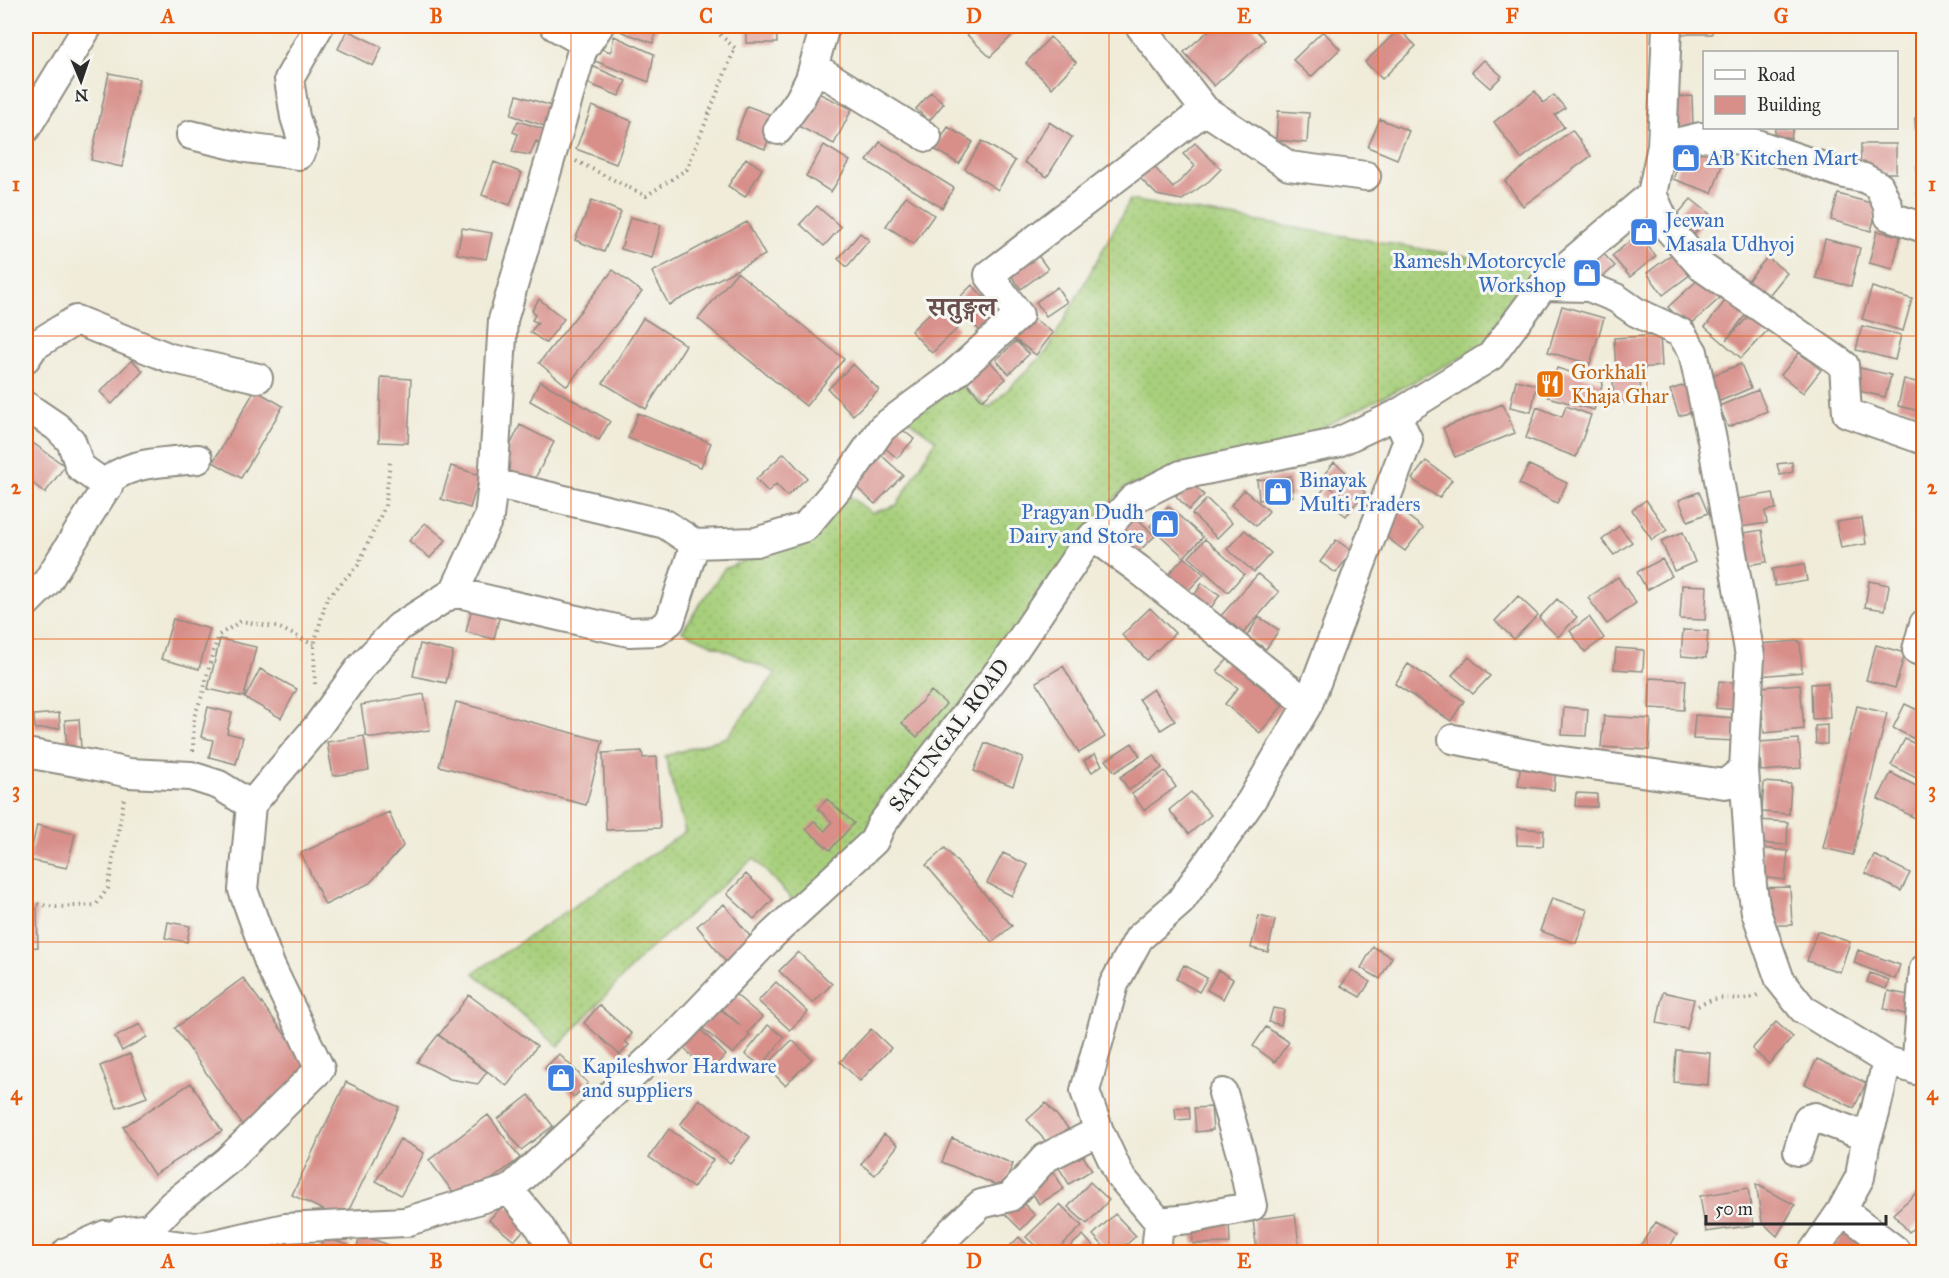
<svg xmlns="http://www.w3.org/2000/svg" width="1949" height="1278" font-family="'IM FELL Great Primer','Noto Serif Devanagari',serif">
<defs>
<pattern id="grass-dots" width="8" height="8" patternUnits="userSpaceOnUse" patternTransform="scale(1.5)"><rect width="8" height="8" fill="#a7cf7b"/><path d="M2 2h.1M6 6h.1" fill="none" stroke="#90b26a" stroke-width="1.8" stroke-linecap="round"/></pattern>
</defs>
<rect width="100%" height="100%" fill="#f6f6f2"/>
<filter id="ink" filterUnits="userSpaceOnUse"><feTurbulence type="fractalNoise" baseFrequency=".0167" numOctaves="2"/><feDisplacementMap in="SourceGraphic" scale="12" xChannelSelector="R" yChannelSelector="G"/><feConvolveMatrix kernelMatrix="1 2 1 2 8 2 1 2 1" color-interpolation-filters="sRGB"/></filter>
<filter id="wash" filterUnits="userSpaceOnUse"><feTurbulence type="fractalNoise" baseFrequency=".008" numOctaves="4" result="noise"/><feDisplacementMap in="SourceGraphic" scale="24" xChannelSelector="R" yChannelSelector="G"/><feGaussianBlur stdDeviation="1.35" result="paint"/><feColorMatrix in="noise" values="0 0 0 0 0 0 0 0 0 0 0 0 0 0 0 0 0 1.4 0 .05"/><feComposite in="paint" operator="in"/></filter>
<g filter="url(#wash)">
<rect width="100%" height="100%" fill="#f0ecd9"/>
<path fill="url(#grass-dots)" stroke="#697d53" stroke-width="1.5" d="M1130 200 1553 271 1482 347 1286 446 1126 487 1096 518 868 836 795 903 754 858 644 954 559 1046 474 973 685 832 665 756 727 737 776 673 682 631 724 569 789 542 849 496 872 513 897 505 936 440 907 419 960 385 989 408 1047 351Z"/>
<g id="blocks">
<path fill="#d88f8a" d="M627 26H658L653 43 622 32Z
M757 26H776L777 43H746V28H757Z
M964 26H1022L990 57 961 29Z
M1214 26H1252L1265 40 1214 86 1184 52Z
M1678 26H1712V34H1678Z
M1399 29 1416 46 1382 79 1365 62Z
M347 30 382 47 373 66 338 49Z
M1323 31 1340 49 1311 77 1293 60Z
M614 36 654 54 649 82 595 61 599 48 611 52Z
M1050 37 1076 62 1052 88 1026 63Z
M1484 60 1502 76 1490 88 1472 72Z
M592 66 626 81 619 96 585 82Z
M109 73 139 79 122 167 91 160Z
M1535 91 1543 103 1554 95 1565 108 1555 115 1564 127 1521 159 1494 122Z
M816 92 852 109 834 144 798 126Z
M931 92 944 103 929 121 916 109Z
M517 95 555 107 548 127 511 115Z
M1692 96 1693 128H1676V97Z
M592 106 632 121 616 164 576 149Z
M747 106 777 117 765 149 735 138Z
M1278 111 1309 113 1307 143 1276 140Z
M1924 117V138H1916L1915 118Z
M1380 119 1409 131 1397 159 1368 147Z
M518 121 543 129V134L547 136 543 144 536 141 530 155 512 152 518 134 513 132Z
M1049 122 1072 137 1047 177 1024 162Z
M948 127 973 142 959 164 934 149Z
M1775 128H1793L1791 138 1774 135Z
M1572 130 1591 156 1523 206 1505 181Z
M982 141 1015 161 998 190 965 169Z
M880 142 954 188 942 208 867 161Z
M1195 143 1221 169 1209 181 1182 200 1157 195 1136 174 1150 162 1173 188 1195 166 1183 154Z
M1687 143 1725 157 1712 193 1673 179Z
M1861 144H1896V173H1860Z
M824 145 850 161 831 192 806 176Z
M746 158 762 169 745 197 728 186Z
M494 162 522 173 510 205 482 195Z
M1917 166H1924V194H1917Z
M1838 194 1878 205 1871 231 1831 220Z
M906 196 934 215 914 244 886 226Z
M1691 199 1711 215 1687 242 1668 225Z
M592 200 621 212 604 252 575 240Z
M817 206 841 227 824 246 800 224Z
M630 217 661 225 652 258 621 249Z
M747 222 765 255 669 305 652 272Z
M462 228 492 233 486 259 457 254Z
M1877 231 1900 236 1893 269 1869 263Z
M860 233 869 240 847 267 838 259Z
M1638 234 1656 256 1630 277 1612 256Z
M1825 239 1860 248 1851 286 1816 278Z
M1599 249 1615 266 1593 286 1577 269Z
M1034 250 1048 269 1021 289 1007 270Z
M1675 252 1691 274 1663 295 1647 273Z
M1767 257 1787 273 1766 299 1746 283Z
M613 270 642 292 567 386 539 363Z
M737 272 844 359 806 406 698 319Z
M1701 277 1720 298 1687 328 1668 307Z
M972 285 1004 317 985 336 953 304Z
M1057 287 1067 302 1046 316 1036 302Z
M1872 287 1912 299 1903 331 1862 319Z
M1728 297 1748 312 1726 340 1751 314 1768 330 1741 358 1705 327Z
M539 299 564 319 546 343 530 332 538 323 532 320 535 315 532 310Z
M937 306 958 328 932 353 911 331Z
M1562 306 1604 318 1590 364 1548 352Z
M1029 315 1053 333 1036 355 1012 337Z
M643 318 686 345 646 409 603 383Z
M1862 326 1901 335 1895 360 1856 350Z
M1660 335 1662 366 1616 370 1614 338Z
M1016 341 1029 354 1009 374 996 360Z
M1799 353 1821 370 1803 393 1781 375Z
M987 358 1006 379 982 400 964 379Z
M132 360 143 371 112 404 100 392Z
M853 364 879 390 853 415 828 389Z
M1741 364 1751 388 1713 404 1703 379Z
M1856 367 1891 375 1885 397 1850 389Z
M1557 368 1603 382 1594 410 1548 397Z
M1640 376 1641 400 1614 402 1613 377Z
M381 377 411 379 408 443 379 442Z
M1904 379 1924 384V412L1898 406Z
M1516 380 1537 385 1531 412 1510 407Z
M540 381 610 421 599 440 530 401Z
M1688 384 1698 410 1679 416 1670 390Z
M255 390 283 406 241 478 213 462Z
M1758 390 1767 411 1728 427 1719 406Z
M1503 404 1515 433 1455 457 1443 428Z
M1566 406 1591 415 1576 457 1526 438 1537 407 1562 417Z
M638 413 711 443 701 467 628 438Z
M520 425 554 442 532 484 499 469Z
M899 427 914 439 897 458 883 446Z
M26 438 65 466 45 493 26 478Z
M784 453 807 478 787 496 776 484 768 492 756 479Z
M880 454 903 475 875 504 853 484Z
M1426 461 1452 480 1439 498 1412 479Z
M1334 462 1346 472 1335 487 1322 477Z
M1792 462 1793 472 1780 475 1777 464Z
M1529 465 1567 483 1557 503 1519 484Z
M451 466 480 475 470 508 441 499Z
M1291 476 1293 496 1259 500 1257 480Z
M1350 480 1365 492 1346 516 1319 495 1327 485 1339 494Z
M1190 481 1204 495 1189 510 1176 496Z
M1244 490 1269 511 1256 526 1231 505Z
M1699 492 1708 513 1688 521 1679 500Z
M1773 493 1776 509 1765 511 1767 523 1741 527 1737 499Z
M1207 499 1232 523 1217 538 1192 514Z
M1646 500 1667 530 1652 540 1632 510Z
M1168 506 1203 537 1184 557 1204 574 1186 593 1167 576 1184 557 1150 526Z
M1398 509 1423 528 1405 551 1380 532Z
M1135 516 1155 536 1138 552 1118 532Z
M1862 518 1866 544 1841 548 1836 522Z
M425 523 446 540 430 558 409 541Z
M1619 526 1632 542 1614 555 1602 540Z
M1245 530 1271 553 1254 572 1227 549Z
M1762 530 1767 562 1742 566 1736 534Z
M1683 532 1695 562 1674 571 1661 541Z
M1205 539 1244 574 1228 592 1189 557Z
M1336 540 1352 551 1336 573 1320 562Z
M1662 559 1672 576 1647 590 1637 572Z
M1804 564 1807 581 1775 586 1772 569Z
M1258 574 1279 592 1240 637 1219 618Z
M1618 577 1636 603 1607 624 1588 598Z
M1869 581 1889 585 1885 610 1865 607Z
M1202 583 1220 595 1208 612 1191 601Z
M1682 585 1707 586 1705 620 1680 619Z
M1518 596 1538 615 1514 639 1495 621Z
M1557 599 1577 617 1558 637 1539 618Z
M472 607 500 614 494 639 466 632Z
M1150 608 1175 633 1147 660 1122 635Z
M1259 617 1279 630 1266 649 1247 636Z
M1589 617 1604 638 1585 652 1570 631Z
M173 619 210 629 199 669 161 659Z
M1683 630 1708 631 1706 658 1681 656Z
M220 639 256 647 244 697 208 689Z
M1800 641 1802 672 1759 676 1757 644Z
M420 644 453 652 446 683 413 676Z
M1876 645 1905 653 1895 688 1866 680Z
M1616 648 1644 650 1643 671 1614 669Z
M1469 657 1490 676 1473 694 1452 675Z
M1228 659 1283 705 1260 733 1225 704 1238 688 1217 671Z
M1408 664 1464 701 1451 721 1395 684Z
M1063 666 1105 737 1079 753 1036 682Z
M260 669 297 689 281 718 245 698Z
M1650 678 1686 680 1684 710 1649 708Z
M1719 681 1741 683 1738 710 1716 708Z
M1828 683 1830 718 1812 719 1811 684Z
M1800 684 1804 729 1764 733 1760 687Z
M1153 689 1175 721 1161 730 1139 699Z
M931 691 946 704 917 737 902 723Z
M424 694 430 730 373 738 366 736 361 705Z
M456 702 603 741 586 805 439 766Z
M1905 704 1924 713V744L1893 728Z
M1857 706 1887 713 1853 855 1823 848Z
M208 707 232 713 227 733 243 737 236 764 209 757 213 740 201 737Z
M1564 707 1588 709 1586 736 1562 735Z
M59 713 60 728 35 729 34 715Z
M1695 715 1736 718 1735 741 1693 739Z
M1604 716 1651 719 1649 750 1601 747Z
M79 719 81 748 67 749 65 720Z
M1827 725V744H1816L1815 726Z
M364 736 369 770 333 776 327 742Z
M1799 739 1801 768 1761 771 1759 742Z
M1905 739 1924 748V782L1891 765Z
M985 743 1023 758 1013 786 974 771Z
M1132 743 1140 756 1115 772 1106 760Z
M642 751 643 758 657 757 660 828 606 830 603 753Z
M1095 754 1102 765 1092 772 1084 761Z
M1154 755 1162 768 1129 790 1120 777Z
M1521 761 1556 765 1554 790 1518 786Z
M1165 771 1176 787 1144 810 1132 794Z
M1891 773 1924 790V806L1917 819 1878 799Z
M1764 782 1791 784 1789 814 1762 812Z
M1191 792 1211 815 1189 834 1169 810Z
M1576 793 1597 794V807L1575 806Z
M827 799 854 823 830 850 806 829 814 821 825 831 832 822 818 809Z
M389 812 403 846 370 883 325 905 301 853Z
M1758 820 1788 822 1787 845 1756 843Z
M37 825 75 834 67 868 29 860Z
M1517 828 1544 830 1543 846 1517 845Z
M945 848 1012 926 992 942 926 865Z
M1762 848 1788 851 1785 880 1759 877Z
M1003 853 1028 865 1012 896 987 883Z
M1874 855 1910 873 1901 891 1865 873Z
M746 874 773 900 754 919 727 894Z
M1790 887 1792 925H1771V906L1757 907 1756 888Z
M1552 898 1588 910 1576 943 1540 931Z
M724 904 753 940 726 962 697 926Z
M37 908 38 947 26 948V909Z
M1259 916 1275 920 1268 952 1251 948Z
M168 922 190 926 187 942 165 938Z
M1817 931 1850 942 1840 972 1807 961Z
M1373 947 1392 957 1380 979 1361 968Z
M1858 950 1900 965 1895 979 1854 963Z
M798 952 832 984 813 1003 779 971Z
M1184 965 1207 978 1199 992 1176 979Z
M1218 970 1233 979 1223 999 1207 990Z
M1352 970 1370 982 1360 997 1341 986Z
M1870 973 1889 980 1886 989 1867 982Z
M243 978 309 1067 243 1126 175 1028Z
M776 982 808 1012 790 1030 758 1001Z
M728 988 762 1017 748 1033 750 1035 733 1054 701 1027 718 1007 741 1026 715 1003Z
M1888 991 1909 995 1905 1014 1884 1009Z
M1663 992 1694 999 1687 1029 1657 1023Z
M469 995 537 1046 507 1086 439 1035Z
M599 1005 632 1034 625 1041 629 1045 620 1055 584 1023Z
M1273 1008 1284 1010 1281 1025 1269 1022Z
M1776 1022 1793 1037 1769 1064 1752 1049Z
M140 1024 147 1037 122 1051 115 1037Z
M696 1025 726 1055 708 1072 679 1043Z
M768 1025 784 1037 762 1066 745 1054Z
M1266 1027 1289 1042 1275 1062 1253 1046Z
M871 1029 891 1048 860 1081 840 1062Z
M438 1035 487 1072 478 1084 450 1079 417 1062Z
M792 1040 812 1059 785 1085 766 1066Z
M1676 1050 1710 1053 1708 1085 1674 1082Z
M130 1054 147 1097 117 1108 100 1066Z
M559 1054 588 1083 574 1097 545 1068Z
M1817 1059 1866 1083 1854 1108 1805 1084Z
M346 1082 399 1107 344 1220 292 1195Z
M191 1083 222 1131 154 1175 123 1127Z
M529 1095 553 1126 521 1150 498 1119Z
M699 1099 750 1137 730 1163 680 1125Z
M1046 1103 1068 1128 1049 1145 1027 1120Z
M1189 1107 1190 1119 1176 1120 1175 1108Z
M1211 1107 1213 1130 1196 1132 1194 1108Z
M488 1115 520 1158 461 1203 429 1160Z
M669 1129 713 1160 693 1188 649 1157Z
M884 1134 898 1145 875 1175 861 1164Z
M952 1138 1013 1164 1003 1188 942 1162Z
M400 1139 424 1153 401 1195 376 1181Z
M1080 1151 1092 1170 1069 1184 1057 1165Z
M1052 1169 1064 1189 1039 1204 1027 1184Z
M1090 1182 1109 1200 1087 1224 1068 1207Z
M1756 1184 1795 1205 1777 1236 1762 1222Z
M1924 1186V1219L1909 1232 1893 1214Z
M1748 1188 1754 1225 1706 1232 1700 1196Z
M1018 1198 1035 1215 1021 1230 1004 1213Z
M505 1203 529 1224 514 1241 489 1220Z
M1060 1204 1082 1226 1055 1252H1042L1026 1237Z
M1115 1214 1136 1236 1118 1252H1109L1093 1235Z
M1295 1214 1300 1252H1257L1253 1220Z
M1229 1222 1230 1243 1193 1244 1192 1223Z
M1656 1222 1677 1235 1666 1252H1650L1640 1246Z
M1846 1230 1863 1243 1856 1252H1830Z
M279 1234 309 1245 306 1252H273Z
M361 1235 389 1245 386 1252H355Z
M1083 1235 1098 1252H1064Z
M324 1237 350 1246 347 1252H318Z
M1019 1237 1034 1252H1004Z"/>
</g>
</g>
<g filter="url(#ink)">
<use href="#blocks" fill-opacity="0" stroke="#8e8c82" stroke-width="1.5"/>
<g fill="none" stroke-linecap="round" stroke-linejoin="round">
<g stroke="#8e8c82" stroke-width="32">
<path id="minor" d="M555 26 587 44
M1140 26 1205 110 1289 166 1366 176
M814 67 927 137
M26 128 88 26
M778 130 800 99 810 79 825 26
M191 135 246 148 299 155 304 145 295 117 289 79 319 26
M1662 146 1700 137 1745 140 1841 173 1864 178 1879 186 1888 206 1889 216 1924 228
M1652 194 1667 227 1702 267 1844 365 1847 413 1924 440
M1543 286 1589 287 1616 298 1636 312 1681 333 1693 352 1712 440 1750 656 1744 769 1752 886 1756 912 1780 980 1803 1009 1887 1061 1924 1072
M26 358 34 346 76 320 170 358 258 378
M26 406 57 427 71 441 80 467 108 487
M493 483 665 524 695 544 756 542 805 527 852 471 882 428 951 377 1019 315 989 275 1205 110
M1093 536 1138 569 1308 704
M454 592 629 632 657 631 670 621 695 544
M26 603 47 582 112 478C135 461 170 462 198 459
M1917 650 1924 624
M1453 739 1556 760 1725 784 1744 769
M26 753 93 765 129 773 191 776 219 785 251 805
M1916 1070 1924 969
M1798 1151 1808 1119 1815 1117 1867 1137
M509 1190 539 1226 553 1249 552 1252
M1842 1210 1895 1250
M1159 1222 1189 1219 1252 1206 1241 1154 1223 1093
M120 1232 150 1228 172 1205 227 1161 320 1069 270 965 243 890 251 805 317 727 360 668 399 627 454 592 489 517 493 483 503 320 582 51 599 26
M67 1252 105 1235 197 1248 285 1228 405 1222 509 1190 679 1032 772 935 874 841 881 825 1006 662 1085 545 1093 536 1108 526 1133 499 1181 475 1336 443 1396 415 1491 356 1543 286 1652 194 1662 146 1667 26
M933 1252 953 1230 981 1204 1010 1197 1045 1158 1099 1131
M1156 1252 1159 1222 1120 1176 1099 1131 1085 1091 1114 984 1139 938 1180 902 1251 801 1308 704 1408 440 1396 415
M1813 1252 1842 1210 1860 1177 1865 1145 1875 1113 1887 1061"/>
</g>
<path stroke="#8e8c82" stroke-width="4" stroke-dasharray="1.5 4.5" stroke-linecap="butt" d="M576 161 646 196 687 169 735 48 710 26
M315 684 314 645 327 598 358 565 385 506 390 462
M193 751 194 717 203 693 212 655 219 635 241 621 280 628 314 645
M26 903 56 907 96 905 108 888 124 799
M1698 1006C1704 1003 1710 1000 1717 999 1733 996 1745 1003 1759 994"/>
<use href="#minor" stroke="#fff" stroke-width="28"/>
</g>
</g>
<path fill="none" stroke="#e8590c" stroke-width="1.5" stroke-opacity="0.55" d="M302 26V1252M571 26V1252M840 26V1252M1109 26V1252M1378 26V1252M1647 26V1252M26 336H1924M26 639H1924M26 942H1924"/>
<defs>
<g id="shop-square" transform="scale(1.5)"><rect x="-9" y="-9" width="18" height="18" rx="4" fill="#3f7fe0" stroke="#f6f6f2"/><path d="M-5-2.5h2.3a2.7 3.5 0 0 1 5.4 0H5L5.5 6h-11ZM-1.5-2.5h3a1.5 2.3 0 0 0-3 0Z" fill="#fff"/></g>
<g id="restaurant-square" transform="scale(1.5)"><rect x="-9" y="-9" width="18" height="18" rx="4" fill="#e8710a" stroke="#f6f6f2"/><path d="M-5-6h1v4h1v-4h1v4h1v-4h1v5L-1.5 .5V6h-2V.5L-5-1ZM5-6V6H3V1.5H1.5Q1.5-4 5-6Z" fill="#fff"/></g>
</defs>
<g fill-rule="evenodd">
<use href="#shop-square" x="1686" y="158"/>
<use href="#shop-square" x="1644" y="232"/>
<use href="#shop-square" x="1587" y="273"/>
<use href="#restaurant-square" x="1550" y="384"/>
<use href="#shop-square" x="1278" y="492"/>
<use href="#shop-square" x="1165" y="524"/>
<use href="#shop-square" x="561" y="1078"/>
</g>
<g text-anchor="middle" dominant-baseline="central" stroke-width="6" stroke-linejoin="round" paint-order="stroke">
<g font-size="21" fill="#366cbe" stroke="#f6f6f2" text-anchor="start">
<text x="1707" y="158">AB Kitchen Mart</text>
<text x="1665" y="220">Jeewan<tspan x="1665" dy="24">Masala Udhyoj</tspan></text>
<text x="1566" y="261" text-anchor="end">Ramesh Motorcycle<tspan x="1566" dy="24">Workshop</tspan></text>
<text x="1299" y="480">Binayak<tspan x="1299" dy="24">Multi Traders</tspan></text>
<text x="1144" y="512" text-anchor="end">Pragyan Dudh<tspan x="1144" dy="24">Dairy and Store</tspan></text>
<text x="582" y="1066">Kapileshwor Hardware<tspan x="582" dy="24">and suppliers</tspan></text>
</g>
<g font-size="21" fill="#c56008" stroke="#f6f6f2" text-anchor="start">
<text x="1571" y="372">Gorkhali<tspan x="1571" dy="24">Khaja Ghar</tspan></text>
</g>
<g font-size="21" fill="#2b2b2b" stroke="#f6f6f2">
<text transform="translate(949 735) rotate(-53)">SATUNGAL ROAD</text>
</g>
<g font-size="27" font-weight="bold" fill="#684e4c" stroke="#f6f6f2">
<text x="962" y="306">सतुङ्गल</text>
</g>
</g>
<rect width="1949" height="1278" fill="none" stroke="#f6f6f2" stroke-width="66"/>
<rect x="1703" y="51" width="195" height="78" fill="#f6f6f2" stroke="#a5a5a2" stroke-width="1.5"/>
<rect x="1715" y="70" width="30" height="9" fill="#ffffff" stroke="#a5a5a2" stroke-width="1.5"/>
<text x="1757" y="81" font-size="18" fill="#2b2b2b">Road</text>
<rect x="1715" y="96" width="30" height="18" fill="#d88f8a" stroke="#a5a5a2" stroke-width="1.5"/>
<text x="1757" y="111" font-size="18" fill="#2b2b2b">Building</text>
<g transform="translate(81 81) rotate(178)" stroke="#f6f6f2" stroke-width="4.5" paint-order="stroke">
<path d="M0-4.5L10 22L0 15L-10 22Z" fill="#2b2b2b"/>
<text y="-9" font-size="16" font-weight="bold" text-anchor="middle" fill="#2b2b2b">N</text>
</g>
<path d="M1706 1215v9h180v-9" fill="none" stroke="#2b2b2b" stroke-width="3"/>
<text x="1715" y="1215" font-size="18" fill="#2b2b2b" stroke="#f6f6f2" stroke-width="4.5" paint-order="stroke">50 m</text>
<rect x="33" y="33" width="1883" height="1212" fill="none" stroke="#e8590c" stroke-width="2"/>
<g font-size="20" text-anchor="middle" font-weight="bold" fill="#e8590c">
<text x="168" y="23">A</text>
<text x="436" y="23">B</text>
<text x="706" y="23">C</text>
<text x="974" y="23">D</text>
<text x="1244" y="23">E</text>
<text x="1512" y="23">F</text>
<text x="1781" y="23">G</text>
<text x="16" y="191">1</text>
<text x="1932" y="191">1</text>
<text x="16" y="494">2</text>
<text x="1932" y="494">2</text>
<text x="16" y="797">3</text>
<text x="1932" y="797">3</text>
<text x="16" y="1100">4</text>
<text x="1932" y="1100">4</text>
<text x="168" y="1268">A</text>
<text x="436" y="1268">B</text>
<text x="706" y="1268">C</text>
<text x="974" y="1268">D</text>
<text x="1244" y="1268">E</text>
<text x="1512" y="1268">F</text>
<text x="1781" y="1268">G</text>
</g>
</svg>
